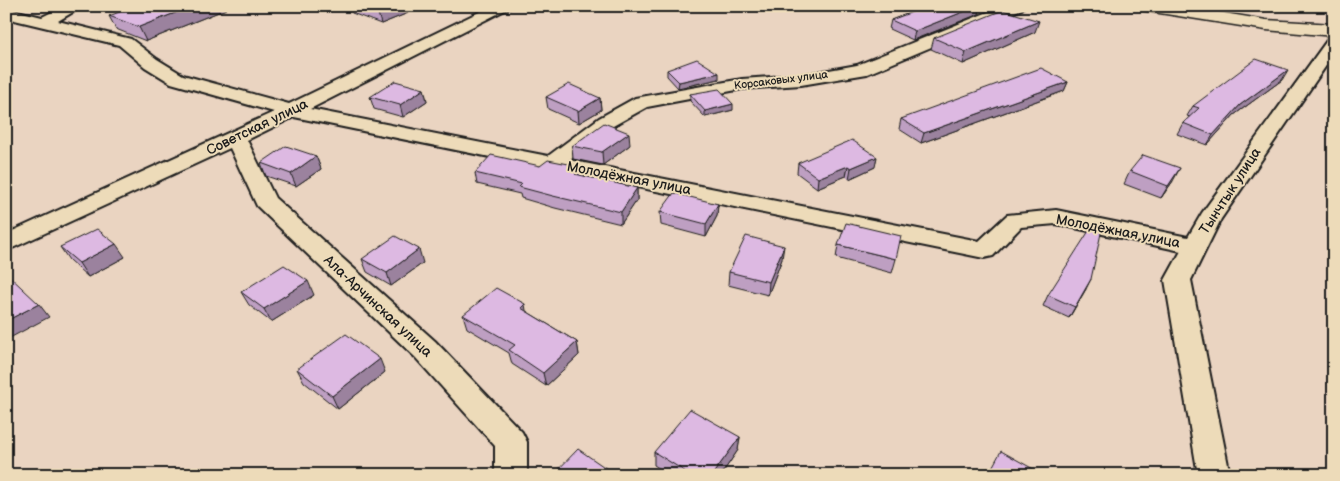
<svg xmlns="http://www.w3.org/2000/svg" width="1340" height="481" font-family="'Balsamiq Sans',sans-serif">
<rect width="100%" height="100%" fill="#ead4c1"/>
<filter id="ink" filterUnits="userSpaceOnUse"><feTurbulence type="fractalNoise" baseFrequency=".02" numOctaves="2"/><feDisplacementMap in="SourceGraphic" scale="10" xChannelSelector="R" yChannelSelector="G"/><feConvolveMatrix kernelMatrix="1 2 1 2 8 2 1 2 1" color-interpolation-filters="sRGB"/></filter>
<g filter="url(#ink)">
<g fill="none" stroke-linecap="round" stroke-linejoin="round">
<g stroke="#1c1c1c" stroke-width="4">
<path id="minor" d="M64 6H83L58 21 131 39 157 59 183 75 289 104 475 14 492 6H513L310 109 548 156 599 118 635 98 742 79 801 75 857 65 1003 6H1024L1022 9 867 74 801 85 742 89 647 107 613 126 569 160 979 241 1007 215 1056 210 1188 237 1202 213 1328 39 1334 37V54L1221 219 1191 280 1230 475H1198L1165 280 1181 251 1056 224 1021 227 993 256 984 258 294 117 247 140 275 198 435 341 522 432 527 442V475H495V446L415 357 257 206 230 148 6 251V234L274 112 171 83 145 67 119 45 6 18V8L42 17Z"/>
</g>
<g stroke="#1c1c1c" stroke-width="3">
<path id="tertiary" d="M1138 6H1182L1266 20 1334 24V36L1266 30 1147 11 1141 10Z"/>
</g>
<use href="#minor" fill="#eddbb9" fill-rule="evenodd"/>
<use href="#tertiary" fill="#eddbb9" fill-rule="evenodd"/>
</g>
<path fill="#be9fc2" stroke="#1c1c1c" d="M350 6H407L408 13 381 24 352 13Z
M928 6H981L979 14 913 40 889 29 891 20Z
M226 9 146 41 116 29 109 16Z
M1035 32 963 64 931 49 934 38Z
M667 70 719 79 678 88 667 76Z
M1282 80 1234 115 1207 145 1177 134 1183 123 1190 117 1187 116 1193 106Z
M1068 82 1064 91 921 143 899 129 901 119Z
M424 89 427 101 403 117 374 109 370 97Z
M690 94 733 110 705 117 690 101Z
M546 97 600 98 601 110 579 123 548 109Z
M630 145 603 165 573 159 572 146Z
M316 156 321 169 296 186 266 176 261 163Z
M798 163 875 167 849 179 846 176 817 188 797 173Z
M540 166 584 167 585 176 637 188V200L621 224 555 208 521 198 520 194 477 184 475 173Z
M1130 171 1173 181 1161 198 1124 184Z
M718 204 717 216 706 237 661 225 660 212Z
M838 245 896 259 892 273 836 258Z
M60 247 125 257 88 277 69 260Z
M362 259 423 263 391 286 367 272Z
M782 259 768 295 728 285 729 272Z
M1086 289 1069 318 1043 306 1048 295Z
M241 292 314 295 271 322 249 305Z
M526 311 577 342 579 355 546 386 512 364 509 353 467 328 463 315Z
M297 369 385 372 338 409 304 382Z
M740 437 738 450 721 475H669L654 465V452Z"/>
<path fill="#9b829e" stroke="#1c1c1c" d="M193 6H225L226 9 146 41 139 27Z
M395 6H407L408 13 381 24 378 13Z
M978 6H981L979 14 913 40 915 31Z
M1039 21 1035 32 963 64 966 52Z
M1288 70 1282 80 1234 115 1207 145 1213 135 1240 105Z
M719 73V79L678 88 679 82Z
M1068 82 1064 91 921 143 924 133Z
M424 89 427 101 403 117 400 105Z
M600 98 601 110 579 123 578 111Z
M733 104V110L705 117V111Z
M629 133 630 145 603 165 602 152Z
M316 156 321 169 296 186 291 174Z
M877 157 875 167 849 179 851 168Z
M848 166 846 176 817 188 818 178Z
M584 167 585 178 575 174Z
M1180 168 1173 181 1161 198 1168 186Z
M637 188V200L621 224V212Z
M718 204 717 216 706 237V224Z
M116 244 125 257 88 277 79 263Z
M784 246 782 259 768 295 769 282Z
M419 249 423 263 391 286 387 273Z
M1091 279 1086 289 1069 318 1075 307Z
M308 281 314 295 271 322 264 309Z
M39 304 49 317 6 340V321Z
M525 304 527 317 521 308Z
M577 342 579 355 546 386 543 373Z
M380 359 385 372 338 409 332 396Z
M740 437 738 450 721 475H712Z"/>
<path fill="#ddb9e2" stroke="#1c1c1c" d="M135 6H193L139 27 109 16Z
M360 6H395L378 13Z
M928 6H978L915 31 891 20Z
M1003 10 1039 21 966 52 934 38Z
M697 59 719 73 679 82 667 70Z
M1256 59 1288 70 1240 105 1213 135 1183 123 1199 108 1193 106Z
M1041 68 1068 82 924 133 901 119Z
M395 81 424 89 400 105 370 97Z
M569 84 600 98 578 111 546 97Z
M719 89 733 104 705 111 690 94Z
M604 123 629 133 602 152 572 146Z
M852 140 877 157 851 168 848 166 818 178 798 163Z
M286 146 316 156 291 174 261 163Z
M491 155 540 166 548 160 584 167 575 174 637 188 621 212 553 196 519 187 522 184 475 173Z
M1143 155 1180 168 1168 186 1130 171Z
M674 193 718 204 706 224 660 212Z
M846 223 901 236 896 259 838 245Z
M1094 223 1103 224 1091 279 1075 307 1048 295Z
M97 229 116 244 79 263 60 247Z
M395 236 419 249 387 273 362 259Z
M746 236 784 246 769 282 729 272Z
M284 265 308 281 264 309 241 292Z
M6 273 39 304 6 321Z
M496 288 525 304 521 308 577 342 543 373 509 350 515 345 463 315Z
M346 334 380 359 332 396 297 369Z
M690 409 740 437 712 475H691L654 452Z
M578 449 616 475H553Z
M1001 451 1044 475H988Z"/>
</g>
<g text-anchor="middle" dominant-baseline="central" stroke-width="4" stroke-linejoin="round" paint-order="stroke">
<g font-size="11" fill="#1c1c1c" stroke="#eddbb9">
<text transform="translate(781 80) rotate(-7)">Корсаковых улица</text>
</g>
<g font-size="14" fill="#1c1c1c" stroke="#eddbb9">
<text transform="translate(257 127) rotate(-26)">Советская улица</text>
<text transform="translate(629 178) rotate(11)">Молодёжная улица</text>
<text transform="translate(1230 191) rotate(-57)">Тынчтык улица</text>
<text transform="translate(1118 231) rotate(11)">Молодёжная улица</text>
<text transform="translate(378 306) rotate(43)">Ала-Арчинская улица</text>
</g>
</g>
<rect width="1340" height="481" fill="none" stroke="#eddbb9" stroke-width="25"/>
<rect x="12" y="12" width="1315" height="456" fill="none" stroke="#1c1c1c" stroke-width="2" filter="url(#ink)"/>
</svg>
